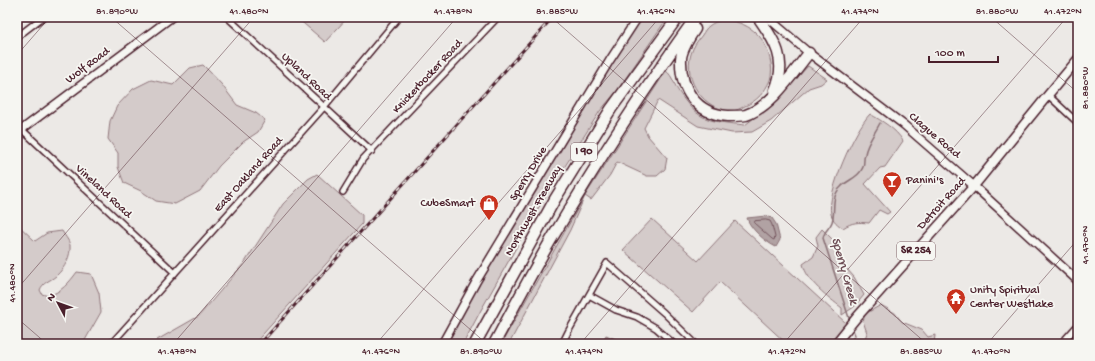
<svg xmlns="http://www.w3.org/2000/svg" width="1095" height="361" font-family="'Gochi Hand',sans-serif">
<rect width="100%" height="100%" fill="#ece9e6"/>
<filter id="ink" filterUnits="userSpaceOnUse"><feTurbulence type="fractalNoise" baseFrequency=".025" numOctaves="2"/><feDisplacementMap in="SourceGraphic" scale="8" xChannelSelector="R" yChannelSelector="G"/><feConvolveMatrix kernelMatrix="1 2 1 2 8 2 1 2 1" color-interpolation-filters="sRGB"/></filter>
<g filter="url(#ink)">
<path fill="#d4cbca" stroke="#8f757a" d="M296 17H348L325 42Z
M641 17H668L616 92 600 111 539 207 481 310 463 344H447L466 306 611 64Z
M723 19C748 23 764 33 770 59 772 66 772 74 770 80 765 92 757 101 745 106 741 108 736 111 731 111 704 110 683 80 691 54 693 47 697 41 702 35 704 32 706 28 709 26 712 23 719 21 723 19Z
M203 65 209 71 222 85 237 105 256 113 265 120 258 132 243 142 219 166 200 191 175 204 156 201 141 191 124 183 118 167V153L108 139 110 121 117 106 133 89 151 80 173 85 190 68Z
M808 66 827 79 821 84 809 88 771 121 752 132 732 133 698 126 658 100 644 128 648 136 667 158 665 169 657 176H647L617 162 610 175 591 200 585 196 570 230 509 344H501L585 196 666 71C673 76 674 85 679 92 699 123 711 121 745 125L777 100Z
M870 114C882 121 896 129 903 141L885 167 880 168 865 184 890 212 887 214 879 210 869 223C858 222 852 222 843 228 838 225 833 221 831 214 826 193 855 129 870 114Z
M317 174 362 215V224L254 344H154L157 340 199 316 245 262 283 204 308 179Z
M652 219 698 261 735 221 846 323 829 344H787L720 282 693 312 623 250Z
M17 224 35 241 47 233 62 231C64 235 69 240 70 245 71 256 65 268 56 276 50 281 43 282 40 290L42 294 48 296C61 292 69 283 77 272L91 274 99 293 101 312 84 342 79 344H26L21 339 17 341Z
M822 229 834 241 838 259 854 277 864 295 854 307 842 315V308C828 297 807 282 803 264L813 257 818 246 816 237Z
M881 305 895 313 902 322 922 330 928 337 935 335 934 344H863L867 333 863 321 865 314Z"/>
<path fill="#b1a2a3" stroke="#886e73" d="M766 216 772 218 776 224 780 240 776 247C767 243 750 229 747 218Z
M606 335 627 344H601Z"/>
<g fill="none" stroke-linecap="round" stroke-linejoin="round">
<path stroke="#73535b" stroke-width="1" d="M766 220 770 221 772 225 775 237 774 240 772 239 754 223 755 221Z"/>
<path stroke="#886e73" stroke-width="1.5" d="M850 321 823 238C824 231 830 228 832 222 836 210 830 197 841 187 847 180 858 178 862 169 865 165 863 159 865 154 867 143 875 133 880 123
M849 344 855 335 852 328"/>
<g stroke="#4a1f2b" stroke-width="8">
<path id="street" d="M227 17 372 151
M17 37 43 17
M1048 95 1078 123
M17 125 175 273
M343 192 363 159 498 17
M589 295 616 310 637 317 656 328 674 344
M405 343 406 344
M111 344 324 107 399 17
M564 344V340L568 332 607 263 664 313 696 344
M1061 344 1078 325"/>
</g>
<g stroke="#4a1f2b" stroke-width="10">
<path id="secondary" d="M767 17 809 53 904 125 974 186 1078 281
M17 133 172 17
M442 344 476 282 610 60 638 17"/>
</g>
<g stroke="#4a1f2b" stroke-width="11">
<path id="primary" d="M835 344 857 317 974 186 1048 95 1078 59"/>
</g>
<g stroke="#4a1f2b" stroke-width="13">
<path id="highway" d="M758 17C775 41 788 61 775 90
M695 29C690 36 681 51 681 59 680 89 696 114 728 116 734 116 741 116 746 115 772 106 792 74 809 53
M475 344 555 199 611 109 678 17
M494 344C513 309 531 274 551 240 596 164 644 89 696 17"/>
</g>
<use href="#street" stroke="#f6f6f2" stroke-width="5"/>
<use href="#secondary" stroke="#f6f6f2" stroke-width="7"/>
<use href="#primary" stroke="#f6f6f2" stroke-width="8"/>
<use href="#highway" stroke="#f6f6f2" stroke-width="10"/>
<g stroke="#4a1f2b" stroke-width="3">
<path id="rail" d="M260 344 553 17"/>
</g>
<use href="#rail" stroke="#f6f6f2" stroke-width="1.5" stroke-dasharray="4.5" stroke-linecap="butt"/>
</g>
</g>
<path fill="none" stroke="#4a1f2b" stroke-width="1" stroke-opacity="0.45" d="M111 17 487 344M551 17 927 344M991 17 1078 93M17 55 50 17M17 289 254 17M17 318 47 344M173 344 457 17M376 344 660 17M580 344 864 17M783 344 1067 17M987 344 1078 239"/>
<defs>
<g id="bar-pin" transform="scale(1)"><path d="M0 17L-7.5 6A9.5 9.5 0 1 1 7.5 6Z" fill="#c8321e" stroke="#f6f6f2"/><path d="M-6-5H6L.8 .8V4.5H3.5V6h-7V4.5H-.8V.8Z" fill="#fff"/></g>
<g id="shop-pin" transform="scale(1)"><path d="M0 17L-7.5 6A9.5 9.5 0 1 1 7.5 6Z" fill="#c8321e" stroke="#f6f6f2"/><path d="M-5-2.5h2.3a2.7 3.5 0 0 1 5.4 0H5L5.5 6h-11ZM-1.5-2.5h3a1.5 2.3 0 0 0-3 0Z" fill="#fff"/></g>
<g id="temple-pin" transform="scale(1)"><path d="M0 17L-7.5 6A9.5 9.5 0 1 1 7.5 6Z" fill="#c8321e" stroke="#f6f6f2"/><path d="M0-6L5-2H3V0L6.5 2.5H4V6H1.5V3h-3V6H-4V2.5H-6.5L-3 0V-2H-5Z" fill="#fff"/></g>
</defs>
<g fill-rule="evenodd">
<use href="#bar-pin" x="892" y="181"/>
<use href="#shop-pin" x="489" y="204"/>
<use href="#temple-pin" x="956" y="298"/>
</g>
<g text-anchor="middle" dominant-baseline="central" stroke-width="3.5" stroke-linejoin="round" paint-order="stroke">
<g fill="#f6f6f2" stroke="#7e6067" stroke-width="1">
<rect x="571" y="143" width="26" height="18" rx="3"/>
<rect x="897" y="242" width="38" height="18" rx="3"/>
</g>
<g font-size="11" font-weight="bold" fill="#4a1f2b">
<text x="584" y="152">I 90</text>
<text x="916" y="251">SR 254</text>
</g>
<g font-size="12" fill="#4a1f2b" stroke="#f6f6f2">
<text transform="translate(88 66) rotate(-37)">Wolf Road</text>
<text transform="translate(306 77) rotate(43)">Upland Road</text>
<text transform="translate(428 77) rotate(-47)">Knickerbocker Road</text>
<text transform="translate(934 136) rotate(40)">Clague Road</text>
<text transform="translate(529 174) rotate(-59)">Sperry Drive</text>
<text transform="translate(249 175) rotate(-48)">East Oakland Road</text>
<text transform="translate(103 192) rotate(43)">Vineland Road</text>
<text transform="translate(942 204) rotate(-48)">Detroit Road</text>
<text transform="translate(534 211) rotate(-60)">Northwest Freeway</text>
</g>
<g font-size="12" fill="#4a1f2b" stroke="#f6f6f2" text-anchor="start">
<text x="906" y="181">Panini's</text>
<text x="475" y="204" text-anchor="end">CubeSmart</text>
<text x="970" y="291">Unity Spiritual<tspan x="970" dy="14">Center Westlake</tspan></text>
</g>
<g font-size="13" font-style="italic" fill="#6e4d55" stroke="#f6f6f2">
<text transform="translate(844 271) rotate(74)">Sperry Creek</text>
</g>
</g>
<rect width="1095" height="361" fill="none" stroke="#f6f6f2" stroke-width="44"/>
<g transform="translate(58 303) rotate(311)" stroke="#f6f6f2" stroke-width="3" paint-order="stroke">
<path d="M0-3L7 15L0 10L-7 15Z" fill="#4a1f2b"/>
<text y="-6" font-size="11" font-weight="bold" text-anchor="middle" fill="#4a1f2b">N</text>
</g>
<path d="M929 56v6h69v-6" fill="none" stroke="#4a1f2b" stroke-width="2"/>
<text x="935" y="56" font-size="12" fill="#4a1f2b" stroke="#f6f6f2" stroke-width="3" paint-order="stroke">100 m</text>
<rect x="22" y="22" width="1051" height="317" fill="none" stroke="#4a1f2b" stroke-width="1.5"/>
<g font-size="10" text-anchor="middle" fill="#4a1f2b">
<text x="117" y="14">81.890°W</text>
<text x="249" y="14">41.480°N</text>
<text x="453" y="14">41.478°N</text>
<text x="557" y="14">81.885°W</text>
<text x="656" y="14">41.476°N</text>
<text x="860" y="14">41.474°N</text>
<text x="997" y="14">81.880°W</text>
<text x="1063" y="14">41.472°N</text>
<text transform="translate(1084 88) rotate(-90)" y="4">81.880°W</text>
<text transform="translate(1084 245) rotate(-90)" y="4">41.470°N</text>
<text transform="translate(11 283) rotate(-90)" y="4">41.480°N</text>
<text x="177" y="354">41.478°N</text>
<text x="381" y="354">41.476°N</text>
<text x="481" y="354">81.890°W</text>
<text x="584" y="354">41.474°N</text>
<text x="787" y="354">41.472°N</text>
<text x="921" y="354">81.885°W</text>
<text x="991" y="354">41.470°N</text>
</g>
</svg>
